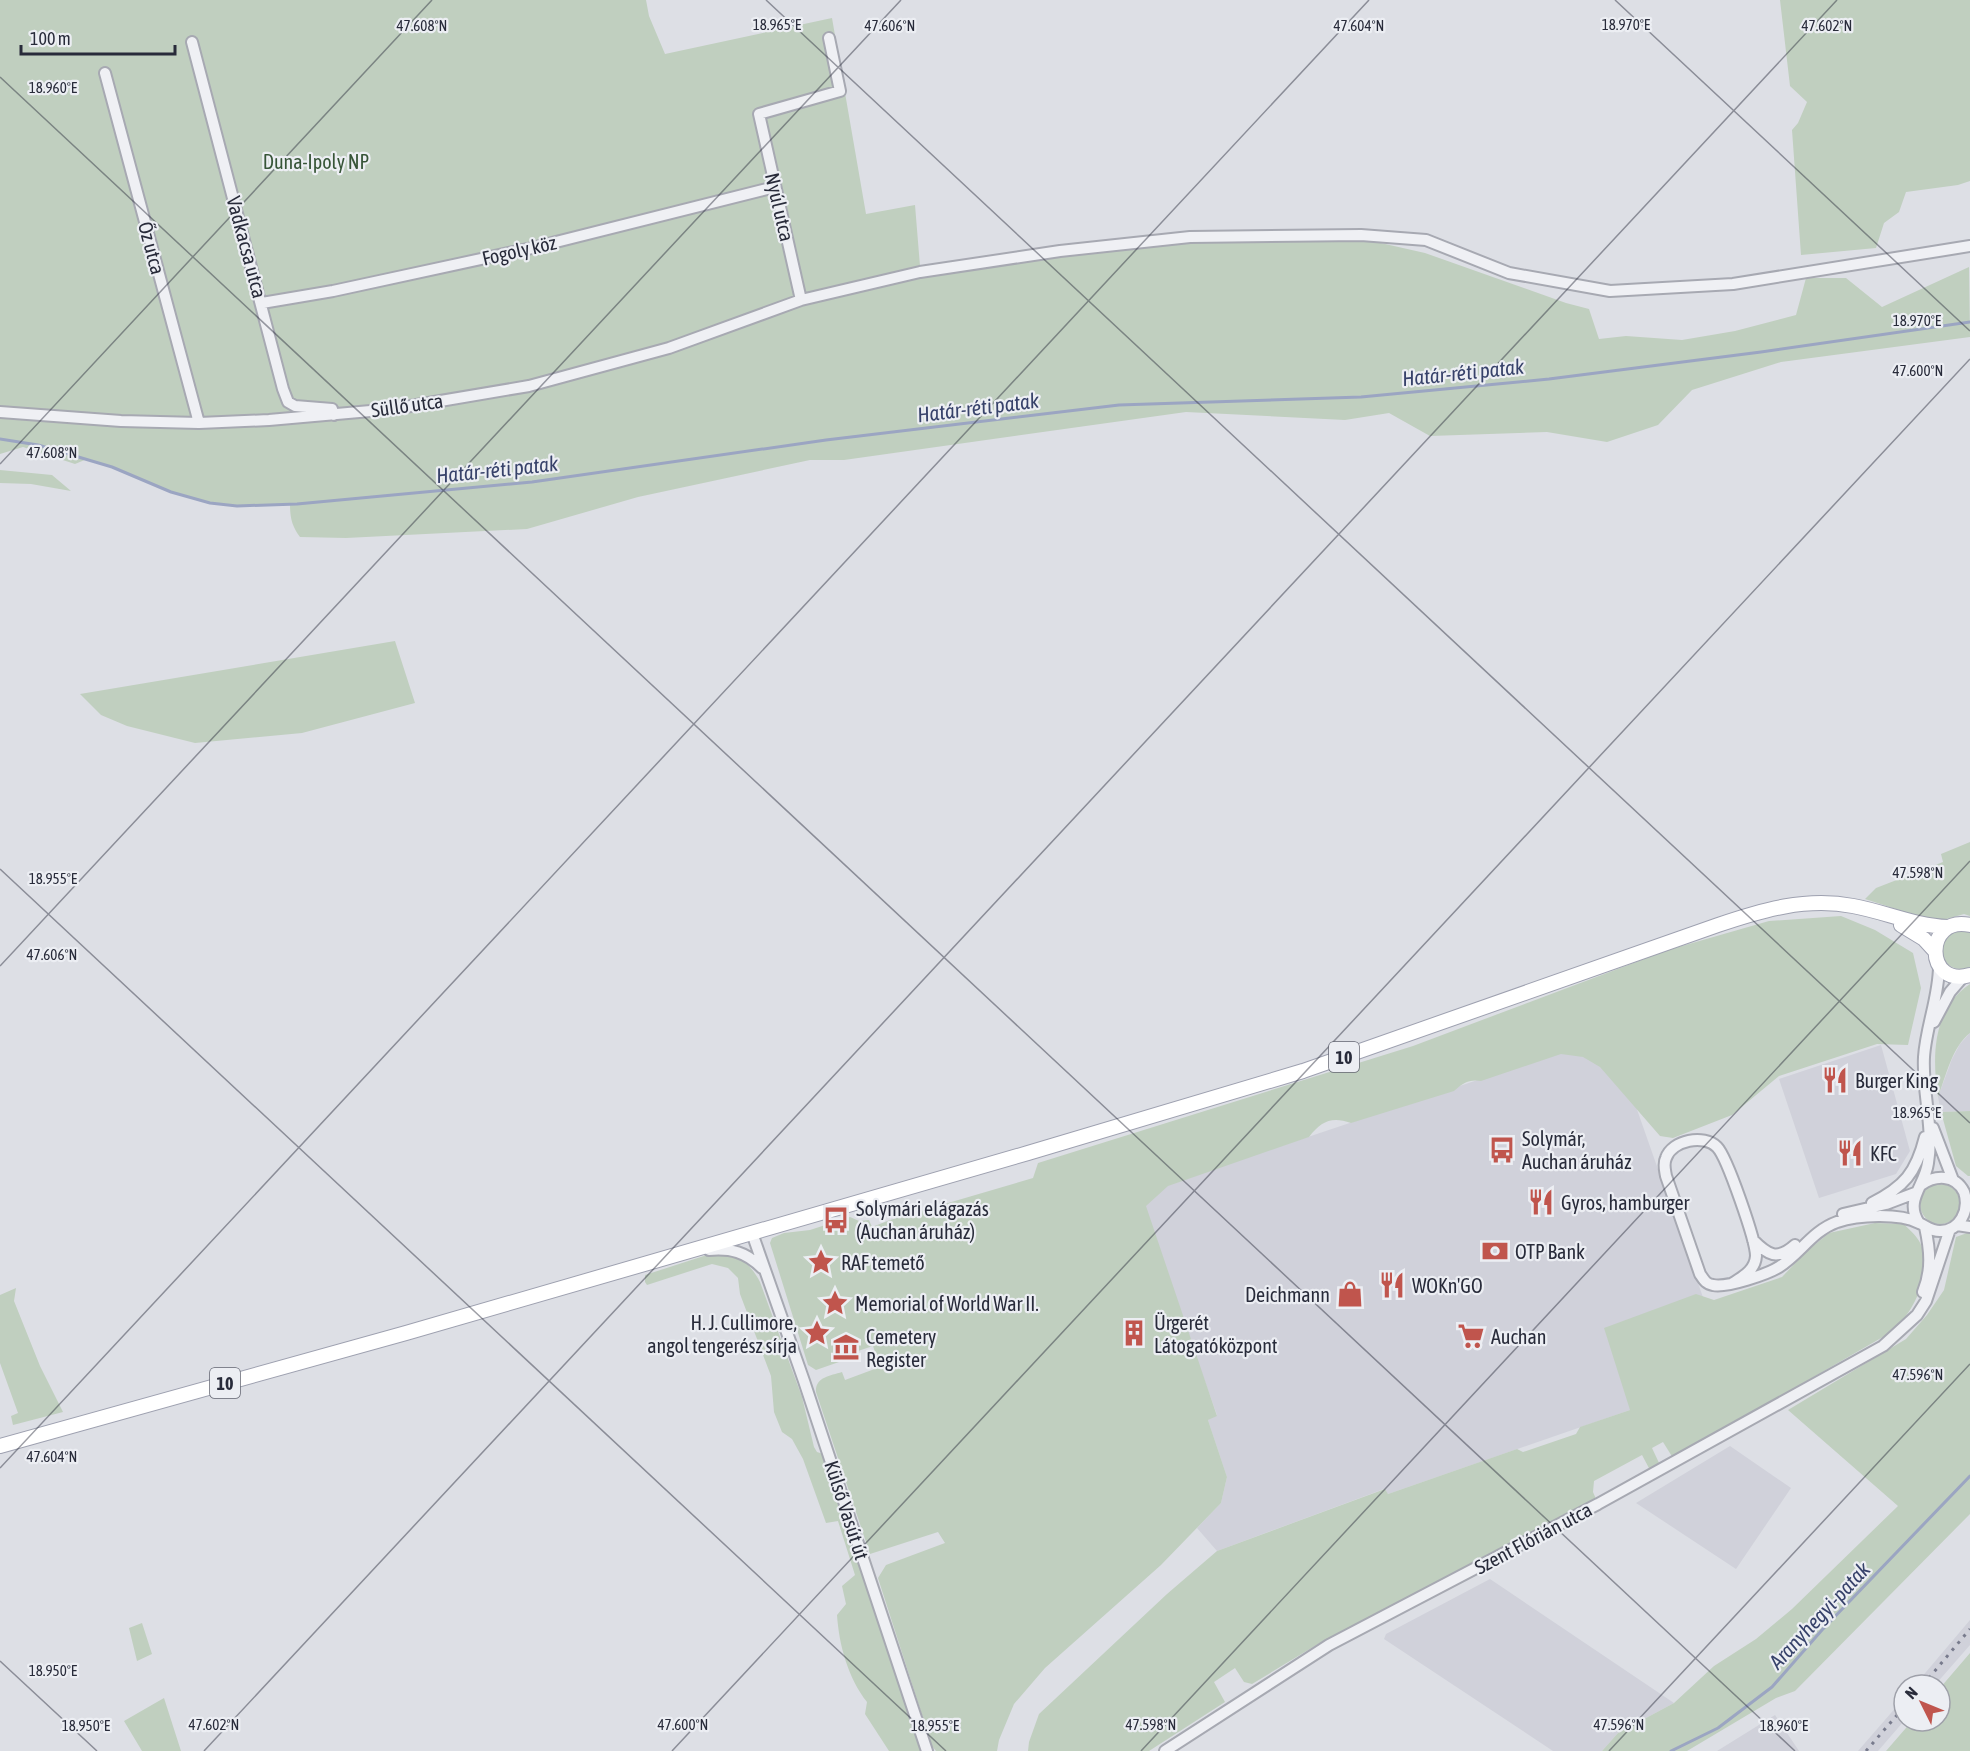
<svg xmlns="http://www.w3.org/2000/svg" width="1970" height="1751" font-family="'Asap Condensed',sans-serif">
<rect width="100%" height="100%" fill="#dddfe5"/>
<path fill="#d0d1da" d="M1970 1033V1111L1941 1112 1938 1097 1952 1059 1960 1044Z
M1881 1045 1910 1151 1896 1174 1819 1198 1779 1079Z
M1564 1051 1601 1062 1634 1101 1705 1303 1630 1410 1388 1494 1384 1489 1217 1551 1197 1528 1221 1503 1227 1477 1208 1420 1217 1415 1142 1208 1165 1185Z
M1730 1446 1791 1488 1736 1569 1636 1503Z
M1490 1579 1674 1703 1618 1733 1602 1751H1553L1384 1639 1386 1634Z
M1970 1620V1645L1935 1685H1915Z
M1904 1698V1721L1878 1751H1858Z
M1775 1715 1799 1751H1717Z"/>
<path fill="#c0cfbf" d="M0 0H646L649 16 665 54 832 18 866 214 915 205 920 266 991 255 1057 251 1152 239H1363L1425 253 1566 303 1589 309 1599 339 1626 336 1682 340 1735 331 1796 315 1806 278H1846L1882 307 1969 267 1970 337 1781 362 1692 390 1658 425 1607 442 1547 432 1430 436 1389 413 1345 420 1186 412 844 460H810L638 497 527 529 346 538 300 537C292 526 290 518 290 504L237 506 210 503 171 492 112 467 87 459 75 464 23 447 0 454Z
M1780 0H1970V181L1958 185 1906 192 1899 212 1884 223 1876 248 1801 255 1792 130 1798 123 1807 102 1790 86Z
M0 470 52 475 71 491 31 484 0 483Z
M395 641 415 703 302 733 195 743 127 726 101 715 80 694Z
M1970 842V916L1964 914 1936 922 1865 899 1876 888 1943 862 1941 854Z
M1841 916 1875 930 1913 953 1921 988 1908 1045 1877 1044 1779 1076 1732 1115 1673 1138 1660 1136 1600 1067 1583 1057 1561 1054 1481 1081C1469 1079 1463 1083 1454 1091L1351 1123C1332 1116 1321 1121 1309 1137L1168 1186 1146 1206 1217 1416 1208 1420 1227 1477 1221 1503 1161 1565 1045 1668 1014 1704 999 1740 997 1751H936L932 1746 878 1578 886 1565 945 1543 938 1532 870 1554 816 1392C815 1377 830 1376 842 1372L845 1380 880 1367 873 1346 858 1351 853 1346 847 1347V1354L838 1358 839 1362 816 1370 808 1365 770 1243 772 1238 784 1233 810 1230 850 1217 859 1221 869 1220 872 1227 890 1220 1033 1178 1038 1163 1413 1046 1668 950 1769 921Z
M1963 930 1970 933V967C1939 979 1929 933 1963 930Z
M1970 984V1033C1952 1047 1946 1076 1938 1097 1932 1057 1932 1009 1970 984Z
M1970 1111V1176H1968L1956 1166 1941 1112Z
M1920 1204a20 20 0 1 1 40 0a20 20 0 1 1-40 0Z
M1875 1223 1904 1224C1908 1229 1914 1233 1917 1238 1934 1261 1920 1298 1905 1317 1900 1323 1893 1329 1888 1334L1673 1458 1663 1442 1652 1448 1660 1465 1650 1470 1642 1455 1594 1481 1593 1492 1596 1499 1323 1641 1252 1684 1244 1682 1235 1668 1214 1682 1225 1702 1149 1751H1028L1029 1742 1039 1714 1167 1594 1217 1551 1385 1489 1388 1494 1517 1449 1523 1452 1576 1434 1580 1427 1630 1410 1604 1328 1696 1294 1714 1300 1782 1277 1806 1252 1829 1233Z
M1967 1233 1970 1234V1514L1795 1691 1776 1698 1687 1751H1602L1618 1733 1674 1703 1714 1666 1756 1639 1792 1609 1898 1506 1788 1410 1906 1339 1927 1315 1944 1290 1956 1237Z
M710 1254C735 1253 748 1259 760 1282L802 1397 814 1447 817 1452 823 1454 921 1751H889L865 1714 867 1702C848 1678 839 1645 837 1615L846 1604 842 1586 855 1575 838 1521 826 1523 803 1459 792 1439 782 1432 774 1412 771 1376 740 1294 738 1278 728 1268 712 1264 647 1285 645 1282V1275Z
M16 1288 14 1301 40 1366 63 1412 13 1425 11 1416 18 1413 0 1363V1295Z
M142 1623 152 1654 137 1661 129 1628Z
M1970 1653V1751H1886L1912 1721H1940V1688Z
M164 1698 181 1751H142L124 1721Z"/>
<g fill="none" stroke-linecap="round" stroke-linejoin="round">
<path stroke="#9ba5c2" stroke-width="3" d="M0 439 38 445 112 467 171 492 210 503 237 506 297 504 532 482 826 440 1119 405 1361 397 1549 379 1761 352 1970 322
M1671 1751 1718 1728 1772 1687 1822 1630 1970 1476"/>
<g stroke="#a7a9b2" stroke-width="14">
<path id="minor" d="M192 42 283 389 288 402 295 406 332 409 334 415
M105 73 199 423
M801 300 759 114 840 91 829 38
M262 303 333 291 532 248 775 187
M0 412 121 421 199 423 269 420 393 409 529 386 669 348 801 300 920 272 1060 251 1190 237 1361 235 1426 240 1509 273 1610 291 1733 284 1970 246
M1934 1022 1950 992 1963 977
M1933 1128 1953 1180
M1872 1203C1904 1187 1916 1173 1925 1137
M1843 1214 1886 1204 1915 1193
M1919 1223C1904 1200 1925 1186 1928 1163 1934 1127 1922 1092 1924 1057 1926 1026 1939 997 1939 966
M1957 1225 1970 1227
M752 1233 804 1381 927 1751
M1753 1240C1768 1255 1777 1261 1795 1245
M709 1250C731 1248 746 1252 762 1268
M1733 1283C1744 1276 1755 1270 1756 1256 1756 1241 1727 1157 1717 1147 1704 1134 1672 1140 1666 1158 1663 1164 1665 1170 1666 1176L1700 1274C1704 1280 1706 1284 1713 1285 1727 1288 1768 1274 1779 1267 1800 1254 1812 1231 1837 1222 1858 1215 1899 1213 1919 1223 1926 1226 1931 1231 1940 1231 1960 1231 1970 1210 1964 1192 1955 1174 1935 1175 1921 1185
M1923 1292C1932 1270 1930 1250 1925 1227
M1165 1751 1329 1645 1598 1504 1883 1346 1917 1315 1926 1301 1950 1229"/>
</g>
<g stroke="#9ea1b0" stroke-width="16">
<path id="major" d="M1901 925 1924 939 1935 951
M1970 925C1923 915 1925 989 1970 975
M0 1446 406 1333 1028 1153 1303 1071 1718 925C1762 910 1806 897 1853 906 1886 912 1915 926 1948 927"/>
</g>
<use href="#minor" stroke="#eff0f4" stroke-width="10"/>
<use href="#major" stroke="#fff" stroke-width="14"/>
<path stroke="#787b8d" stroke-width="3" stroke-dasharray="3 6" stroke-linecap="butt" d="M1923 1685 1970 1629
M1866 1751 1904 1707"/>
</g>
<path fill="none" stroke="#282b3a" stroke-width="1.5" stroke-opacity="0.45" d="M766 0 1970 1123M1615 0 1970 331M0 77 1795 1751M0 464 432 0M0 869 946 1751M0 966 901 0M0 1468 1369 0M0 1661 97 1751M204 1751 1837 0M672 1751 1970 359M1141 1751 1970 861M1609 1751 1970 1364"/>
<defs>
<g id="restaurant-bare" transform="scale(2.07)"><path d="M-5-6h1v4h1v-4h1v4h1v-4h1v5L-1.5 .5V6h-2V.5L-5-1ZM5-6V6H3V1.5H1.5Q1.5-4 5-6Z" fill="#c0554d" stroke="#eceef3" stroke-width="2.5" paint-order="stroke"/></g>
<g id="bus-bare" transform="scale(2.07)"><path d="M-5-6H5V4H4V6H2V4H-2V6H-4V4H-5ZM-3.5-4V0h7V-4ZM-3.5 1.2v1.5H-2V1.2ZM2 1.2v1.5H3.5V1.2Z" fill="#c0554d" stroke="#eceef3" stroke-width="2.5" paint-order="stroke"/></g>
<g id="bank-bare" transform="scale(2.07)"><path d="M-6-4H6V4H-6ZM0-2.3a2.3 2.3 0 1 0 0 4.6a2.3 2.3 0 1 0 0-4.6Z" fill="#c0554d" stroke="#eceef3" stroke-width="2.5" paint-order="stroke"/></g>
<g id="sight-bare" transform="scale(2.07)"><path d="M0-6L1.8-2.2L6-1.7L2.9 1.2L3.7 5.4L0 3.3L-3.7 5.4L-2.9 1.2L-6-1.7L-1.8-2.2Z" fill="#c0554d" stroke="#eceef3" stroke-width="2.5" paint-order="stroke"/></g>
<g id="shop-bare" transform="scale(2.07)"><path d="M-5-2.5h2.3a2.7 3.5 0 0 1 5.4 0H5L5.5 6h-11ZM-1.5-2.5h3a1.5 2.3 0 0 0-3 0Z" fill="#c0554d" stroke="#eceef3" stroke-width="2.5" paint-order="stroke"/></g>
<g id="building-bare" transform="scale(2.07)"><path d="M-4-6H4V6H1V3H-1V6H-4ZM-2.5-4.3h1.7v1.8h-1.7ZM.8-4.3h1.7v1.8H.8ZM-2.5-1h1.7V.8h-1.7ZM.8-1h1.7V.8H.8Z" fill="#c0554d" stroke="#eceef3" stroke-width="2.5" paint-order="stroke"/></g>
<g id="supermarket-bare" transform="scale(2.07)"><path d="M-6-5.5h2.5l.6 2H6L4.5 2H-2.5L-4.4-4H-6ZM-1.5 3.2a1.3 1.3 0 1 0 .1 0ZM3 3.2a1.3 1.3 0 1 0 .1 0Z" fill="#c0554d" stroke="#eceef3" stroke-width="2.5" paint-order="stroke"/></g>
<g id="museum-bare" transform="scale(2.07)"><path d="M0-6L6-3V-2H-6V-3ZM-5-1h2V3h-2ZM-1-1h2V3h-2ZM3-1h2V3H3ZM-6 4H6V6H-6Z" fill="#c0554d" stroke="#eceef3" stroke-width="2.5" paint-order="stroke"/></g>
</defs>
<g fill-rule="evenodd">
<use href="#restaurant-bare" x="1835" y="1080"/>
<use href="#bus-bare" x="1502" y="1150"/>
<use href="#restaurant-bare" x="1850" y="1153"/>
<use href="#restaurant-bare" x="1541" y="1202"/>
<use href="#bus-bare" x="836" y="1220"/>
<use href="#bank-bare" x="1495" y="1251"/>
<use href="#sight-bare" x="821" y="1262"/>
<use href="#restaurant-bare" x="1392" y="1285"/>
<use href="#shop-bare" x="1350" y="1294"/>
<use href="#sight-bare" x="835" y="1303"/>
<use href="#sight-bare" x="817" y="1333"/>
<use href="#building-bare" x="1134" y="1333"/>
<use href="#supermarket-bare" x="1471" y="1336"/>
<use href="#museum-bare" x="846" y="1347"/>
</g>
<g text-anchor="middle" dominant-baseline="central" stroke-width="4.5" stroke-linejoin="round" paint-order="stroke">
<g fill="#eceef3" stroke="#636672" stroke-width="1.5">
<rect x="1329" y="1042" width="30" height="30" rx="4.5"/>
<rect x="210" y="1368" width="30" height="30" rx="4.5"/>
</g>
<g font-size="18" font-weight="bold" fill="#282b3a">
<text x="1344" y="1057">10</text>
<text x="225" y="1383">10</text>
</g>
<g font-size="20" fill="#375538" stroke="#eceef3">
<text x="316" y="161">Duna-Ipoly NP</text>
</g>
<g font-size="20" fill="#282b3a" stroke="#eceef3">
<text transform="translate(780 207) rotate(77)">Nyúl utca</text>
<text transform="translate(247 247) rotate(75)">Vadkacsa utca</text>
<text transform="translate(152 248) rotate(75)">Őz utca</text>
<text transform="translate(519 250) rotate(-13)">Fogoly köz</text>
<text transform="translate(407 405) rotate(-8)">Süllő utca</text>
<text transform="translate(847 1510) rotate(72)">Külső Vasút út</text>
<text transform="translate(1533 1538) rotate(-28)">Szent Flórián utca</text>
</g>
<g font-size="20" fill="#282b3a" stroke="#eceef3" text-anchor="start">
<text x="1855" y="1080">Burger King</text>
<text x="1522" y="1138">Solymár,<tspan x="1522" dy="23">Auchan áruház</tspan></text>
<text x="1870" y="1153">KFC</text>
<text x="1561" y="1202">Gyros, hamburger</text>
<text x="856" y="1208">Solymári elágazás<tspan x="856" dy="23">(Auchan áruház)</tspan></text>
<text x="1515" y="1251">OTP Bank</text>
<text x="841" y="1262">RAF temető</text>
<text x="1412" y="1285">WOKn'GO</text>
<text x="1330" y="1294" text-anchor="end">Deichmann</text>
<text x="855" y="1303">Memorial of World War II.</text>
<text x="797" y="1322" text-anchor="end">H. J. Cullimore,<tspan x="797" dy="23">angol tengerész sírja</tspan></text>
<text x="1154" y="1322">Ürgerét<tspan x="1154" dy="23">Látogatóközpont</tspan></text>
<text x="866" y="1336">Cemetery<tspan x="866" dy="23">Register</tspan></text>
<text x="1491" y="1336">Auchan</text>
</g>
<g font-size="21" font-style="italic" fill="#37426a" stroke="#eceef3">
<text transform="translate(1463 372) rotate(-6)">Határ-réti patak</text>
<text transform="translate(978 407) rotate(-7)">Határ-réti patak</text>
<text transform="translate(497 469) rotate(-6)">Határ-réti patak</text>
<text transform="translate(1819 1615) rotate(-47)">Aranyhegyi-patak</text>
</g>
</g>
<g font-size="15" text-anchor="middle" fill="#282b3a" stroke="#eceef3" stroke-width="4.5" stroke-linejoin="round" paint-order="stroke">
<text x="777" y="30">18.965°E</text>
<text x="1626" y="30">18.970°E</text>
<text x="422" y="31">47.608°N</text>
<text x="890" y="31">47.606°N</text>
<text x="1359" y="31">47.604°N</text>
<text x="1827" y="31">47.602°N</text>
<text x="53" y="93">18.960°E</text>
<text x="1917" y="326">18.970°E</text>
<text x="1918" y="376">47.600°N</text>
<text x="52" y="458">47.608°N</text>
<text x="1918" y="878">47.598°N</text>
<text x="53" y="884">18.955°E</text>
<text x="52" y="960">47.606°N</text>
<text x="1917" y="1118">18.965°E</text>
<text x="1918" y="1380">47.596°N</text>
<text x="52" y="1462">47.604°N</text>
<text x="53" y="1676">18.950°E</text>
<text x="214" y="1730">47.602°N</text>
<text x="683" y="1730">47.600°N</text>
<text x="1151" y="1730">47.598°N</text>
<text x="1619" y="1730">47.596°N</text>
<text x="86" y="1731">18.950°E</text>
<text x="935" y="1731">18.955°E</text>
<text x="1784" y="1731">18.960°E</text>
</g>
<g transform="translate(1922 1703) rotate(313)"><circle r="28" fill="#eceef3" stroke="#9ea0a9" stroke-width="1.5"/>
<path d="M0-4.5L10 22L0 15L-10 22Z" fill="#c0554d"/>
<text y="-9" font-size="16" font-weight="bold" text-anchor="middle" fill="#282b3a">N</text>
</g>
<path d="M21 45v9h154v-9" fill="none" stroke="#282b3a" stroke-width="3"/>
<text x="30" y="45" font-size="18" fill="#282b3a" stroke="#eceef3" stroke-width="4.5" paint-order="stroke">100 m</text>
</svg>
